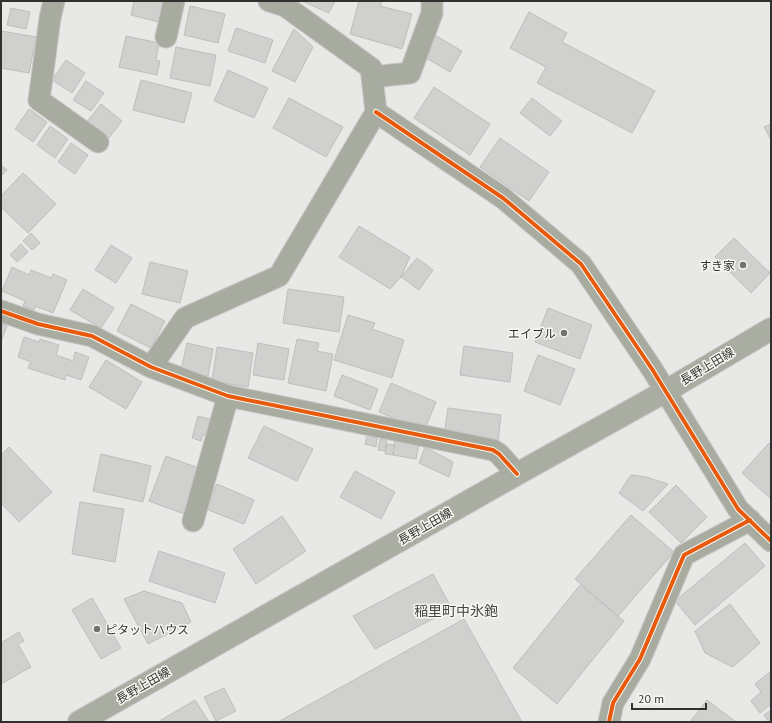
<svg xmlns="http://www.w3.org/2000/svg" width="772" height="723" font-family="'PT Sans','Noto Sans JP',sans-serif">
<rect width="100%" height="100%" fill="#e8e9e6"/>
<path fill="#d0d0cf" stroke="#bebebd" d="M134 1H172L166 24 131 15Z
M302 1H335L329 13Z
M359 1H382L380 6 412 14 402 49 350 34Z
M190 6 225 14 218 43 184 35Z
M11 8 30 12 26 29 7 25Z
M529 12 567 33 562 42 655 91 632 133 537 83 546 67 510 48Z
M236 28 273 40 265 63 228 51Z
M294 29 313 47 295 82 272 71Z
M1 31 36 37 29 73 1 68Z
M433 34 462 51 450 72 421 55Z
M126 36 159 43 156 60 160 61 157 75 119 67Z
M176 47 216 55 210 86 170 78Z
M66 60 85 73 72 93 52 80Z
M228 70 268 88 254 118 214 101Z
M141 80 192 93 184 123 133 110Z
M86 81 104 93 91 111 73 100Z
M434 87 490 124 470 155 414 118Z
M289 98 343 127 326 157 273 128Z
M532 98 562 121 550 136 520 113Z
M101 104 122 121 108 139 87 122Z
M29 109 47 122 33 142 15 129Z
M771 124V140L764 127Z
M50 126 68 139 55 158 37 145Z
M500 138 549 172 529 201 480 167Z
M71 143 88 155 75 174 58 162Z
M1 165 7 170 1 176Z
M23 173 56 204 28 233 1 207V196Z
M359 226 410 257 401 277 390 289 339 257Z
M31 233 40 243 32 250 23 241Z
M734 238 770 273 751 293 715 257Z
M21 244 28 252 17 262 10 255Z
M111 245 132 258 116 283 95 270Z
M417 258 433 270 419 290 401 277Z
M150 262 188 271 180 303 142 294Z
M12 267 29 275 31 270 51 278 53 274 67 280 53 313 35 306 34 310 23 306 25 301 2 291Z
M83 289 114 308 101 328 70 310Z
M288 289 344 297 339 332 283 323Z
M131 304 165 321 151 348 117 331Z
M548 308 592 325 580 359 535 342Z
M348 315 375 323 372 329 404 340 392 378 334 360Z
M1 323 7 325 1 342Z
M24 337 39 342 40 339 59 345 56 355 73 361 75 352 89 357 81 380 66 375 65 380 28 368 31 362 18 357Z
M297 339 319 343 317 351 333 354 326 391 288 383Z
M187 343 213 349 208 376 181 370Z
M258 343 289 349 284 380 253 375Z
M464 346 513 353 510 382 460 375Z
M217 347 253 353 248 387 212 381Z
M538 355 575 369 560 405 524 391Z
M106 360 142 382 126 409 89 387Z
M342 375 378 389 370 410 334 396Z
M391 383 436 402 424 431 379 412Z
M448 408 501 415 498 442 444 435Z
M198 416 213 420 208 436 202 435 201 441 192 438Z
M264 426 313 449 297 481 248 458Z
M367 435 377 438 376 447 365 444Z
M380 439H387L385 451 378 450Z
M395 440 419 444 416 459 393 455Z
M769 443 771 445V499L742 473Z
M387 444 394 445 393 455 385 454Z
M9 447 52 492 19 522 1 503V455Z
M425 447 453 462 449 477 419 463Z
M101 454 151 466 143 502 93 491Z
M166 456 201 469 184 514 149 501Z
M355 471 395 492 381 519 340 497Z
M631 475 646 477 668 484 643 511 619 493Z
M217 484 254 500 244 524 206 509Z
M676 485 707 517 681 543 649 512Z
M80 502 124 509 115 562 72 554Z
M631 515 674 552 618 616 575 579Z
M282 516 306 551 256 584 233 549Z
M745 543 765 566 695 625 675 601Z
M159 551 225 573 215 603 149 581Z
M433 574 452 609 375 649 353 616Z
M580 585 618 616 624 621 557 704 513 668Z
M144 591 182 603 191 622 148 644 124 599Z
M92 598 121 648 101 659 72 610Z
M730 604 760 643 733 667 705 653 695 631Z
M464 619 522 722H278Z
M19 632 24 641 18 644 31 667 1 684V643Z
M771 671V704L760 713 751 701 761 692 755 684Z
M224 688 236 711 216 721 204 697Z
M195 700 209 722H162L161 720Z
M707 700 736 722H690Z
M771 710V722H769L764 715Z"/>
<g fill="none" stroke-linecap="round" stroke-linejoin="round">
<g stroke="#c7c7c6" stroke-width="23">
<path id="minor" d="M54 1 50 18 39 100 98 142
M166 37 174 1
M372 77 410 73 432 13V1
M376 112 503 198 581 264 652 369 738 509 771 541
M1 311 38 324 92 336 151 367 228 396 493 450 499 454 517 474
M151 367 185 318 279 276 376 112 371 68 285 6 269 1
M193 521 228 396
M609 722 613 703 640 659 684 555 750 520"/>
</g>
<g stroke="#c7c7c6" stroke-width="24">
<path id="primary" d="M79 722 517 474 666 391 771 329"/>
</g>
<use href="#minor" stroke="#a8aca0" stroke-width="21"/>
<use href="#primary" stroke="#aaada2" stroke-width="22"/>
<g stroke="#f6f8f2" stroke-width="6">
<path id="cycleway" d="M376 112 503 198 581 264 652 369 738 509 771 541
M1 311 38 324 92 336 151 367 228 396 493 450 499 454 517 474
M609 722 613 703 640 659 684 555 750 520"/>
</g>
<use href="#cycleway" stroke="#e8590c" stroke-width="4"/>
</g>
<g fill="#71716f" stroke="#f6f8f2" stroke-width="1.5">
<circle cx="743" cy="265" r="4"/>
<circle cx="564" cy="333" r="4"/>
<circle cx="97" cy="629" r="4"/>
</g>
<g text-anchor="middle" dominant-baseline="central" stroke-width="3" stroke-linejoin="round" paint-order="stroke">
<g font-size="12" fill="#31312f" stroke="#f6f8f2" text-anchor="end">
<text x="735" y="265">すき家</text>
<text x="556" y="333">エイブル</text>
<text x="105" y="629" text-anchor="start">ピタットハウス</text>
</g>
<g font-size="12" fill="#31312f" stroke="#f6f8f2">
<text transform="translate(707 366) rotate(-31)">長野上田線</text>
<text transform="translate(425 526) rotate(-30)">長野上田線</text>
<text transform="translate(143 685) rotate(-30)">長野上田線</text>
</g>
<g font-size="14" fill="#444641" stroke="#f6f8f2">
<text x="456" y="611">稲里町中氷鉋</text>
</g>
</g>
<rect width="772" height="723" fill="none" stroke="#31312f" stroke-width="4"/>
<path d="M632 703v6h74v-6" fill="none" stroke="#31312f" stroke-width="2"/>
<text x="638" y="703" font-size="12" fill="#31312f" stroke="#f6f8f2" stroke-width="3" paint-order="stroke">20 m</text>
</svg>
